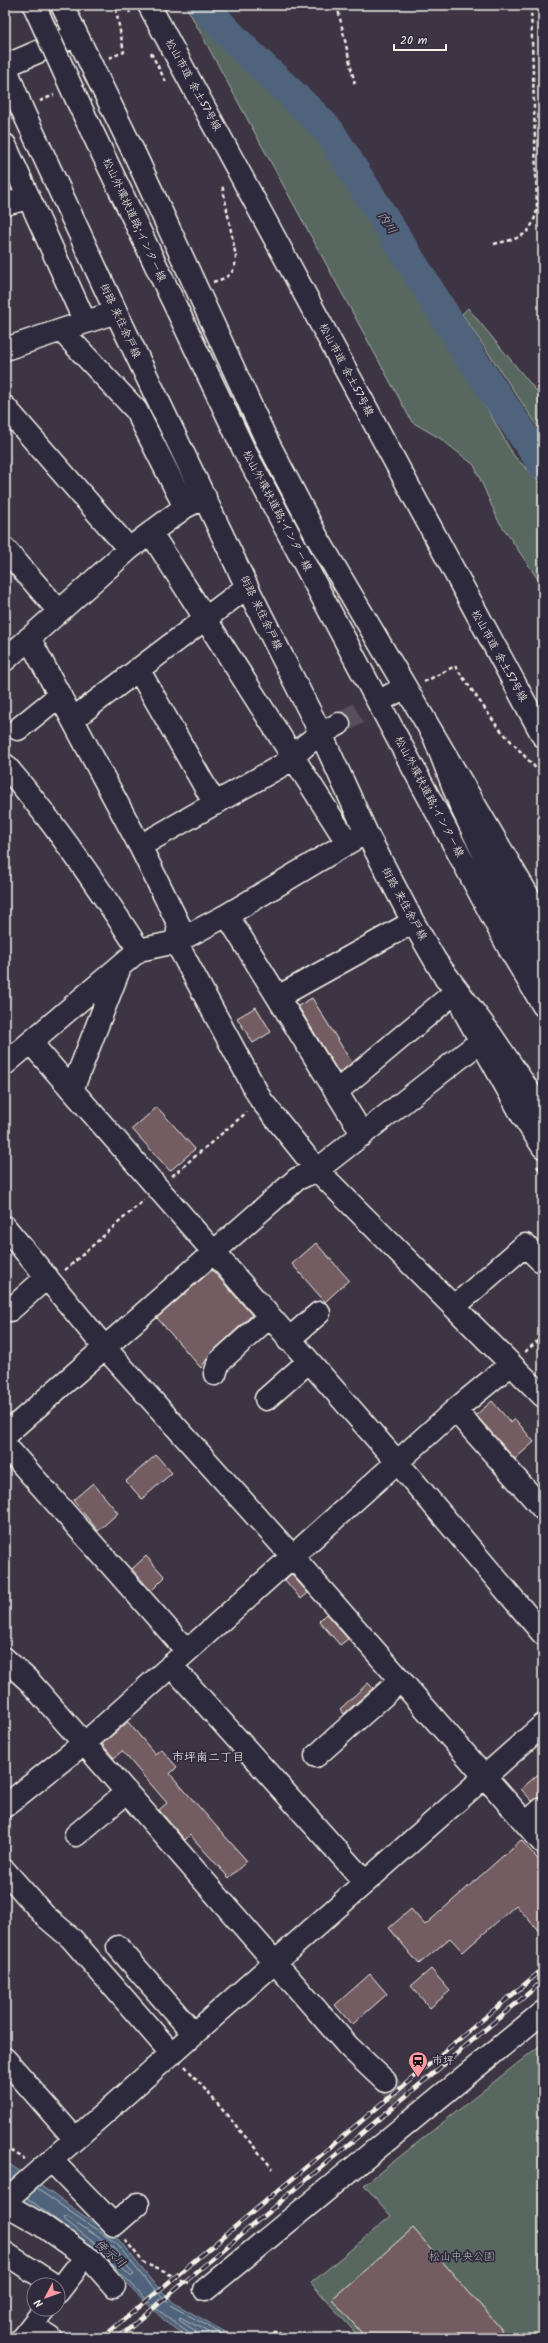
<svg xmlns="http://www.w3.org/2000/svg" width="548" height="2343" font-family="Kalam,'Klee One',sans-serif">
<rect width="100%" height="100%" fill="#3d3444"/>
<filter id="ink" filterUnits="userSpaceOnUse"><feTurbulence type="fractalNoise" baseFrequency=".025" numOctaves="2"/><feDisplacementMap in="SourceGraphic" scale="8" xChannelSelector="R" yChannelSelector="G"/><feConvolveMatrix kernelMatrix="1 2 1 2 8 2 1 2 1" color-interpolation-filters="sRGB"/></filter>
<g filter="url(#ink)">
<path fill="#586860" stroke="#a6aca4" d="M539 5H543V134Z
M187 8 288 110 325 137 424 298 514 456 543 485V587L498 520 474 465 441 439 412 422Z
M468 308 543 399V434L462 314Z
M543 2043V2338H360L311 2283 391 2216 364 2185Z"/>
<path fill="#50647b" stroke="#929ca7" d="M5 2161 119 2240 151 2280 174 2303 236 2338H191L168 2324 108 2265 76 2238 5 2187Z"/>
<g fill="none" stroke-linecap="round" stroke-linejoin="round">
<path stroke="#b2b9bc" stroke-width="1" d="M37 2189 116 2243 148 2283 172 2306 229 2338
M27 2198 86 2242
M65 2217H68L113 2247 134 2275 131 2276 113 2258 65 2220Z
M105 2257 155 2308 190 2333 192 2338
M197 2338 194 2330 179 2320 180 2317 219 2338"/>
<path stroke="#50647b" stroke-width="31" d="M204 5C241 52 288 87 329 131L475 364 543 464"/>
</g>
<path fill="#735c62" stroke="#f4f1e8" d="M312 998 352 1063 339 1073 298 1006Z
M256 1007 271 1032 253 1043 237 1018Z
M157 1107 195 1149 170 1171 132 1129Z
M316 1243 349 1280 325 1302 292 1264Z
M212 1270 252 1315 211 1353 201 1368 157 1318Z
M492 1401 511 1423 515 1419 534 1442 515 1459 476 1415Z
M156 1455 172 1473 142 1499 126 1481Z
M93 1483 118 1513 98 1531 73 1500Z
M146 1556 165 1577 151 1591 132 1569Z
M291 1574 308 1593 301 1599 285 1580Z
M326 1614 348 1639 340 1645 319 1621Z
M368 1683 373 1688 344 1714 340 1709Z
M128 1722 155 1754 161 1749 177 1767 170 1774 247 1861 229 1878 190 1835 185 1840 159 1810 167 1803 122 1751 114 1758 102 1744Z
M543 1770V1795L532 1801 521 1789Z
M521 1840 543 1865V1936L516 1905 463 1952 450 1938 419 1964 389 1928 411 1909 425 1925Z
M431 1969 450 1991 430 2008 411 1986Z
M370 1974 387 1994 352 2025 335 2005Z
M413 2228 502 2330 493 2338H366L332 2299Z"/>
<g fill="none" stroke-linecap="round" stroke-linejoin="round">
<path stroke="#58505d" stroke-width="22" stroke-dasharray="22 11" stroke-linecap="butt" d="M339 724 389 696
M385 2081 412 2110"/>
<g stroke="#f4f1e8" stroke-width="25">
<path id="minor" d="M62 5 136 157 265 437 317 537 543 921
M149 5 543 736
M5 66 22 109 116 312 247 587 321 734 366 832 413 922 446 979
M5 66 70 38
M5 145 85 322
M5 204 28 198
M62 331 136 410 185 507
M5 349 116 312
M5 407 129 549
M151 533 347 842
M5 549 59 611
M29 638 140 846 179 925 176 942 261 1100 317 1170 543 1396
M5 660 129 549 185 507 205 497
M138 669 215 804
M389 696 405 687
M73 719 247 587
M18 729 60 695
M5 765C55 823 98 886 139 950
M140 846 293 759C303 743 323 733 339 724
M227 915 363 1135
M278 997 413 922
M464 1011 522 1115 543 1147
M31 1043 398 1463 543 1634
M5 1064 139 950 176 942 227 915 366 832
M72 1090 120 967
M336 1092 454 993
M5 1227 105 1348 292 1556 543 1843
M454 1307 525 1245 540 1260
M10 1310 47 1277
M288 1340 319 1313
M215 1374 219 1362 269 1317
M266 1399 308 1362
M455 1410 543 1509
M5 1435 297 1179 317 1170 481 1041
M5 1445 187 1651
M5 1659 29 1681 83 1742 348 2046 385 2081
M171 1665 365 1882
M316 1756 401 1680
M5 1806 94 1735 455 1410 511 1364
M526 1823 543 1808
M76 1835 127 1792
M5 1871 45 1916 71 1938 172 2054
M118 1947 194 2034
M5 2059 75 2139
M51 2160 114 2225 138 2204
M5 2201 543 1725
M5 2204 40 2224 91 2260 114 2286
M5 2253 54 2285
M205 2290 543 2012
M58 2292 75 2270
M32 2326 51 2338
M22 2338 45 2309"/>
</g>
<g stroke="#f4f1e8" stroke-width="25">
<path id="highway" d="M77 100 244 450 509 948 543 1005
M434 736 461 806 493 873 543 965
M437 963 491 1035 543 1112"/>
</g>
<path stroke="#f4f1e8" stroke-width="2.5" stroke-dasharray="4 3" stroke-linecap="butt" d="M126 5 130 13
M337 5 355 85
M5 8 12 5
M151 53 166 82
M109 58 124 52 115 5
M40 101 54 95
M494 244C519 238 531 238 537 209L531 5
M213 282C229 277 235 274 236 257L222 184
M424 682 455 666 497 726 543 776
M539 754 543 761
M537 1166 543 1175
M172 1176 247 1112
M65 1270 144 1200
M525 1352 543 1336
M185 2066 273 2169
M5 2147 25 2159
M125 2240 144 2263 189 2283
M268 2338 277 2330 285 2338"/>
<use href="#minor" stroke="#2f2a3d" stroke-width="22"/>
<use href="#highway" stroke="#2f2a3d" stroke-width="22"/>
<g stroke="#f4f1e8" stroke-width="4.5">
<path id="rail" d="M102 2338 543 1969
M118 2338 543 1981"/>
</g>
<use href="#rail" stroke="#2f2a3d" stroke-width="3" stroke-dasharray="9" stroke-linecap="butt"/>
<g stroke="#f4f1e8" stroke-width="25" stroke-linecap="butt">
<path id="highway-bridge" d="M34 5 77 100"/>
</g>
<use href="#highway-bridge" stroke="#2f2a3d" stroke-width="22"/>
</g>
</g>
<defs>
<g id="station-pin" transform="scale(1)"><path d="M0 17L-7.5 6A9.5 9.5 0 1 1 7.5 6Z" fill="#ff9aa2" stroke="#2f2a3d"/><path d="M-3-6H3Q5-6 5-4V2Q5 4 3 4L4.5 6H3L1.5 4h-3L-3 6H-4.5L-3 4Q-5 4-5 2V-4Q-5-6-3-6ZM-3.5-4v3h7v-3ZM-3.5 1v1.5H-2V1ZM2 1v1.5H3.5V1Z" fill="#111"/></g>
</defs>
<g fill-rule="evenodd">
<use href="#station-pin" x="418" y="2061"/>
</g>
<g text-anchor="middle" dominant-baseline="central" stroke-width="3.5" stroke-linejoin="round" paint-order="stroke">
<g font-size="11" fill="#f4f1e8" stroke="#2f2a3d">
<text transform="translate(193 85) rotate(61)">松山市道 余土57号線</text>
<text transform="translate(134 220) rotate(65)">松山外環状道路;インター線</text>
<text transform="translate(120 321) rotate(65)">街路 来住余戸線</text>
<text transform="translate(346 370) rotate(62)">松山市道 余土57号線</text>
<text transform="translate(277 511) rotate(62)">松山外環状道路;インター線</text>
<text transform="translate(261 613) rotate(64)">街路 来住余戸線</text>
<text transform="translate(499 656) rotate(61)">松山市道 余土57号線</text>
<text transform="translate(429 797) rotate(62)">松山外環状道路;インター線</text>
<text transform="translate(404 904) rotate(61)">街路 来住余戸線</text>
</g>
<g font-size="11" fill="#f4f1e8" stroke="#2f2a3d" text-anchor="start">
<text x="432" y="2061">市坪</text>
</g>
<g font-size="11" fill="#b6bab2" stroke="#2f2a3d">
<text x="462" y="2257">松山中央公園</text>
</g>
<g font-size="12" font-style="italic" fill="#b2b9bc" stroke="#2f2a3d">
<text transform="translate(387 223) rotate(58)">内川</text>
<text transform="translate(110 2254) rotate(41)">傍示川</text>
</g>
<g font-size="12" fill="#f4f1e8" stroke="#2f2a3d">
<text x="208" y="1757">市坪南二丁目</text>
</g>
</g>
<rect width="548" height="2343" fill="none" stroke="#2f2a3d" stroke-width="20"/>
<rect x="10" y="10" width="528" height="2323" fill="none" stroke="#f4f1e8" stroke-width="1.5" filter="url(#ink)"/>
<g transform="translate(46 2297) rotate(229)"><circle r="19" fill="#2f2a3d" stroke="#7e7a81"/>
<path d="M0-3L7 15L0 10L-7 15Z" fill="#ff9aa2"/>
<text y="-6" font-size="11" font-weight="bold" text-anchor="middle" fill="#f4f1e8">N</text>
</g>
<path d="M394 44v6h52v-6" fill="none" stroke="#f4f1e8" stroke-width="2"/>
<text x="400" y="44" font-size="12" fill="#f4f1e8" stroke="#2f2a3d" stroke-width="3" paint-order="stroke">20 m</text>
</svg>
